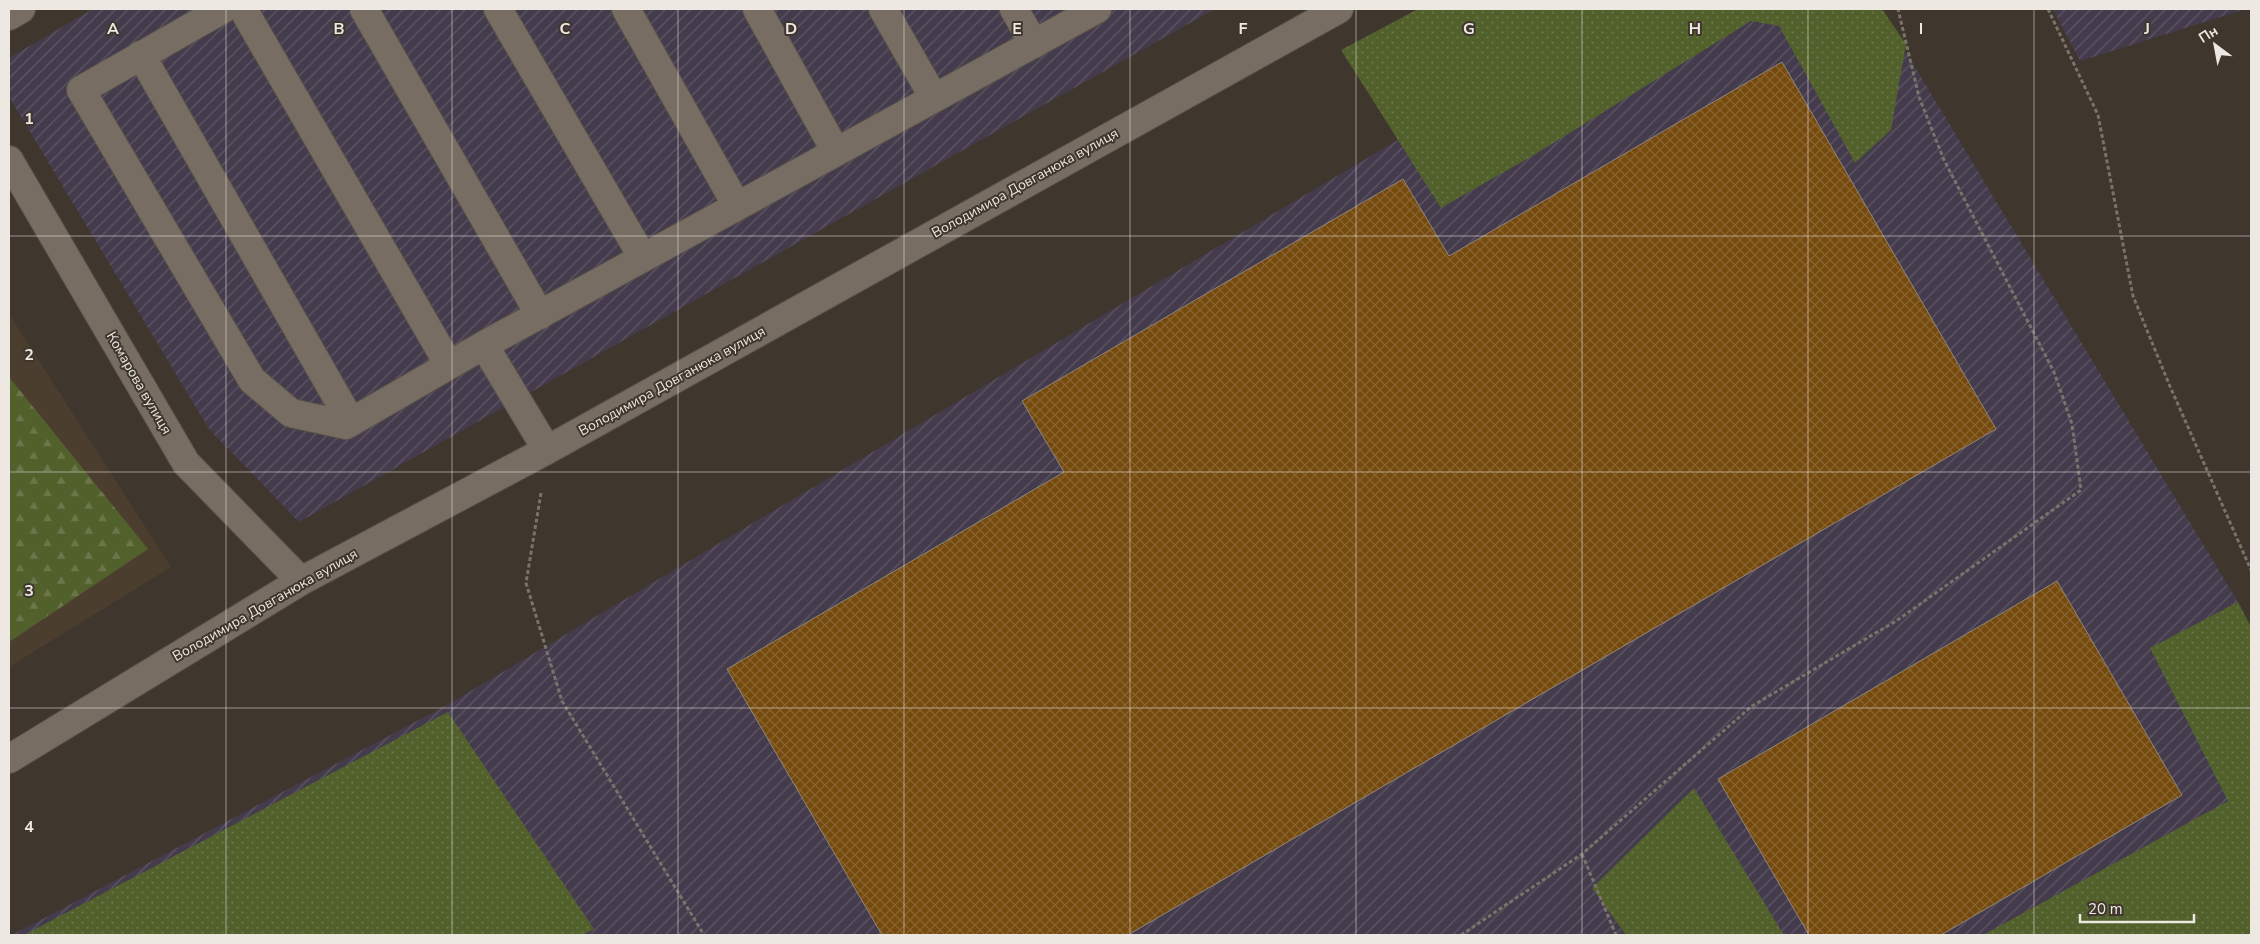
<svg xmlns="http://www.w3.org/2000/svg" width="2260" height="944" font-family="'Nunito Sans',sans-serif">
<defs>
<pattern id="industrial-furrows" width="10" height="10" patternUnits="userSpaceOnUse" patternTransform="scale(1.25)"><rect width="10" height="10" fill="#443b4c"/><path d="M-1 1l2-2M0 10L10 0M9 11l2-2" fill="none" stroke="#5f5766"/></pattern>
<pattern id="grass-dots" width="8" height="8" patternUnits="userSpaceOnUse" patternTransform="scale(1.25)"><rect width="8" height="8" fill="#52602c"/><path d="M2 2h.1M6 6h.1" fill="none" stroke="#6b774a" stroke-width="1.8" stroke-linecap="round"/></pattern>
<pattern id="forest-firs" width="22" height="20" patternUnits="userSpaceOnUse" patternTransform="scale(1.25)"><rect width="22" height="20" fill="#52602c"/><path d="M5 1l3.5 6h-7zM16 11l3.5 6h-7z" fill="#6b774a"/></pattern>
<pattern id="building-cross-hatch" width="8" height="8" patternUnits="userSpaceOnUse" patternTransform="scale(1.25)"><rect width="8" height="8" fill="#754a0d"/><path d="M0 0l8 8M0 8l8-8" fill="none" stroke="#896430"/></pattern>
</defs>
<rect width="100%" height="100%" fill="#3f362d"/>
<path fill="#4b3e2f" d="M9 314 171 567 9 667Z"/>
<path fill="url(#industrial-furrows)" d="M93 9H1215L299 522 209 429 9 97V58Z
M1618 9H1880L2238 602 2251 627V935H12L447 705Z
M2053 9H2246L2080 61Z"/>
<path fill="url(#grass-dots)" d="M1418 9H1882L1906 44 1891 130 1855 163 1779 26 1751 21 1534 155 1441 208 1341 50Z
M2238 602 2251 627V935H1983L2228 801 2150 648Z
M448 712 594 929 583 935H24Z
M1694 788 1784 935H1626L1592 888Z"/>
<path fill="url(#forest-firs)" d="M9 377 148 549 9 642Z"/>
<path fill="url(#building-cross-hatch)" stroke="#90867b" d="M1782 62 1996 429 1128 935H882L727 669 1064 472 1022 401 1403 179 1449 256Z
M2057 581 2182 795 1941 935H1809L1718 779Z"/>
<g fill="none" stroke-linecap="round" stroke-linejoin="round">
<g stroke="#5a534a" stroke-width="30">
<path id="minor" d="M223 9 81 90 252 380 291 413 346 425 484 345
M243 9 449 365
M364 9 540 315
M498 9 643 258
M626 9 737 206
M757 9 836 152
M883 9 934 98
M1014 9 1034 44
M9 16 21 9
M141 55 351 422
M9 160 186 463 301 581
M547 450 484 345 1097 9
M9 759 301 581 547 450 1339 9"/>
</g>
<path stroke="#7a736b" stroke-width="3" stroke-dasharray="4 2.5" stroke-linecap="butt" d="M2048 9 2098 115 2133 296 2169 384 2251 570
M541 493 526 583 562 701 704 935
M1582 854 1616 935
M1461 935 1582 854 1752 706 1896 621 2081 490 2072 424 2054 372 1944 160 1919 97 1898 9"/>
<use href="#minor" stroke="#776d62" stroke-width="28"/>
</g>
<path fill="none" stroke="#ede8e2" stroke-width="1" stroke-opacity="0.55" d="M226 9V935M452 9V935M678 9V935M904 9V935M1130 9V935M1356 9V935M1582 9V935M1808 9V935M2034 9V935M9 236H2251M9 472H2251M9 708H2251"/>
<g text-anchor="middle" dominant-baseline="central" stroke-width="4" stroke-linejoin="round" paint-order="stroke">
<g font-size="14" fill="#ede8e2" stroke="#3f362d">
<text transform="translate(1025 183) rotate(-29)">Володимира Довганюка вулиця</text>
<text transform="translate(672 381) rotate(-29)">Володимира Довганюка вулиця</text>
<text transform="translate(139 383) rotate(60)">Комарова вулиця</text>
<text transform="translate(265 605) rotate(-30)">Володимира Довганюка вулиця</text>
</g>
</g>
<g font-size="16" text-anchor="middle" font-weight="bold" fill="#ede8e2" stroke="#3f362d" stroke-width="4" stroke-linejoin="round" paint-order="stroke">
<text x="113" y="34">A</text>
<text x="339" y="34">B</text>
<text x="565" y="34">C</text>
<text x="791" y="34">D</text>
<text x="1017" y="34">E</text>
<text x="1243" y="34">F</text>
<text x="1469" y="34">G</text>
<text x="1695" y="34">H</text>
<text x="1921" y="34">I</text>
<text x="2147" y="34">J</text>
<text x="29" y="124">1</text>
<text x="29" y="360">2</text>
<text x="29" y="596">3</text>
<text x="29" y="832">4</text>
</g>
<rect width="2260" height="944" fill="none" stroke="#ede8e2" stroke-width="20"/>
<g transform="translate(2215 45) rotate(328)" stroke="#3f362d" stroke-width="4" paint-order="stroke">
<path d="M0-4L9 19L0 12L-9 19Z" fill="#ede8e2"/>
<text y="-8" font-size="14" font-weight="bold" text-anchor="middle" fill="#ede8e2">Пн</text>
</g>
<path d="M2080 914v8h114v-8" fill="none" stroke="#ede8e2" stroke-width="2.5"/>
<text x="2088" y="914" font-size="15" fill="#ede8e2" stroke="#3f362d" stroke-width="4" paint-order="stroke">20 m</text>
</svg>
